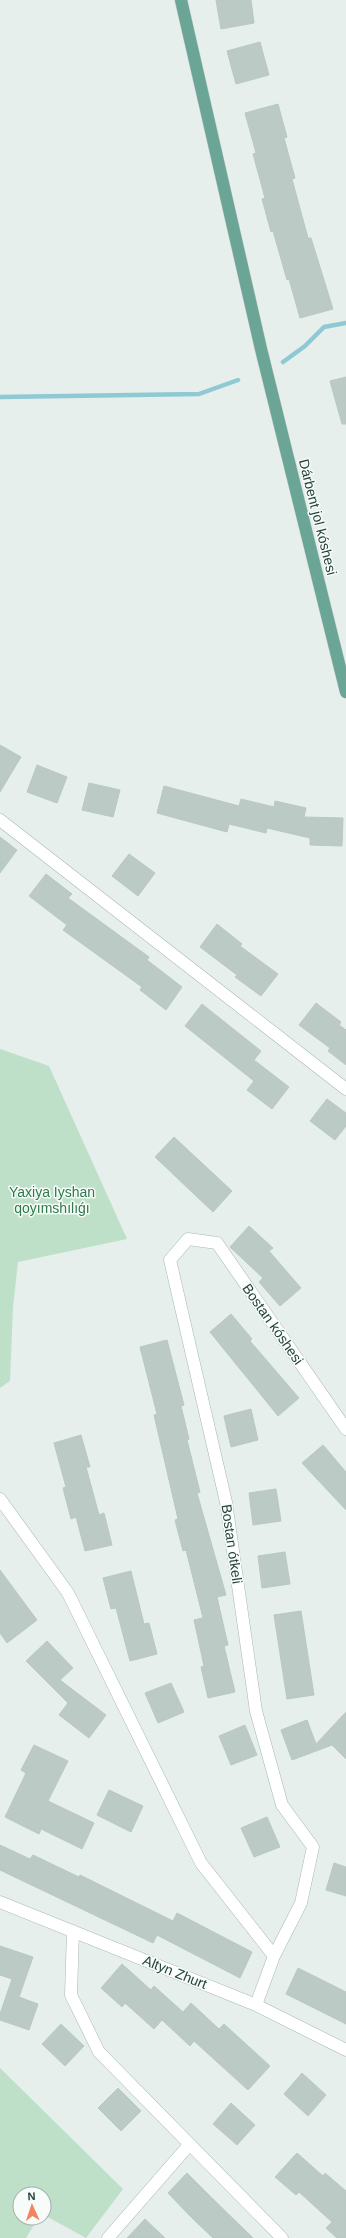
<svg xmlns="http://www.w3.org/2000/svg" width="346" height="2238" font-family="Arial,sans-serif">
<rect width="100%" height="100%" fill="#e6efeb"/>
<path fill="#bfe0c8" d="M0 1049 49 1066 127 1239 18 1262 13 1307 10 1381 0 1388Z
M0 2068 123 2189 86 2238 44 2215V2194H20V2218H38L26 2238H0Z"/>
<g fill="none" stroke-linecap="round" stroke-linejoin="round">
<path stroke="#8ec9d4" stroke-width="4.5" d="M283 362 305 346 324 327 346 323
M0 397 199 394 238 380"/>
</g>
<path fill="#bbcac4" stroke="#b8c9c2" d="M216 0H251L254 23 221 29Z
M260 42 269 75 236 84 227 51Z
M278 104 287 137 284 138 295 178 292 179 308 238H311L333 309 300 318 289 279 287 280 273 231 271 232 262 199 265 198 253 154 256 153 245 113Z
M346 377V424H342L330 381Z
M0 745 21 757 0 792Z
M37 765 67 777 57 803 27 792Z
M89 783 120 790 113 817 82 810Z
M164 786 239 806 241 799 274 807 275 801 306 808 304 817 343 818 342 846 310 845V838L267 828 266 833 229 824 227 832 157 813Z
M0 837 17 850 0 873Z
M129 854 155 873 138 896 112 876Z
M46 874 72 894 68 898 149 957 147 960 182 987 166 1010 140 990 142 987 63 930 67 925 29 896Z
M217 924 242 944 240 946 278 974 261 996 235 977 237 975 200 947Z
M316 1003 341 1022 339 1025 346 1030V1065L328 1051 330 1048 299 1025Z
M202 1004 261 1051 254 1060 289 1087 272 1109 247 1090 254 1081 185 1026Z
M327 1099 346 1113V1126L335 1140 310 1121Z
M174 1137 232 1191 213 1212 155 1157Z
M249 1226 273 1248 269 1251 301 1288 280 1306 259 1282 263 1278 230 1247Z
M231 1314 252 1339 250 1341 299 1398 278 1416 210 1332Z
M167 1340 184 1405 181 1406 189 1439 187 1440 200 1492 197 1493 226 1595 217 1597 228 1645 224 1646 235 1692 208 1698 201 1667 204 1666 194 1620 203 1618 186 1550 183 1551 175 1520 178 1519 154 1415 157 1414 140 1347Z
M251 1409 258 1440 231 1447 224 1416Z
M81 1435 90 1467H86L99 1515 104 1513 112 1545 85 1551 76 1517 71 1519 63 1488 66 1487 54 1443Z
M323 1445 346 1472V1510L302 1463Z
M276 1489 281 1521 253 1525 249 1493Z
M285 1552 290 1584 262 1588 258 1556Z
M0 1570 37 1620 7 1643 0 1633Z
M131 1571 144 1624 149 1623 157 1654 130 1661 116 1608 111 1609 103 1578Z
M301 1611 314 1695 287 1699 274 1615Z
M47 1641 73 1668 60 1680 106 1715 89 1738 59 1715 68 1703 26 1661Z
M171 1683 184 1712 158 1723 145 1693Z
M346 1712V1759L332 1745 292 1760 281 1730 307 1720 316 1744Z
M245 1725 257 1755 231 1765 219 1736Z
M34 1745 68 1761 48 1801 94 1823 82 1849 41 1829 39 1834 5 1817 26 1773 21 1770Z
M109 1790 143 1806 131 1832 97 1815Z
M267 1817 280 1847 254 1857 241 1828Z
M0 1845 30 1859 33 1855 79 1877 80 1875 173 1921 177 1913 252 1952 240 1978 157 1935 153 1943 0 1870Z
M334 1863 346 1867V1896L326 1890Z
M0 1946 33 1957 19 1997 38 2004 29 2030 0 2020V2014L12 1979 0 1975Z
M122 1964 151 1990 154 1986 183 2012 191 2003 219 2029 224 2024 270 2066 248 2090 194 2041 190 2046 162 2020 154 2029 125 2003 122 2007 101 1988Z
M298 1968 346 1992V2024L286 1994Z
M61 2024 84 2046 65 2066 42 2044Z
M302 2073 326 2095 308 2116 284 2094Z
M118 2088 141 2111 121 2131 98 2108Z
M231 2103 255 2125 237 2145 213 2124Z
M297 2153 323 2176 325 2173 346 2191V2238H337L326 2228 332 2222 299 2192 296 2195 275 2177Z
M187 2173 210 2196 253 2238H213L192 2218 168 2193Z
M145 2219 165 2238H127Z"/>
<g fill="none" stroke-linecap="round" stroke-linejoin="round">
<g stroke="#a8b8b2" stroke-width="13">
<path id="minor" d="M0 820 346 1089
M0 1499 68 1593 201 1863 274 1956
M0 1902 256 2005 346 2050
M73 1931 71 1995 99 2052 282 2238
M256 2005 274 1956 301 1903 313 1847 282 1805 256 1711 226 1502 170 1260 188 1239 217 1243 346 1429
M108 2238 189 2145"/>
</g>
<g stroke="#c2cac8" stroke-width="13">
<path id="major" d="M181 0 261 349 346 692"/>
</g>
<use href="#minor" stroke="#fff" stroke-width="12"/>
<use href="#major" stroke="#6aa596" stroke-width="12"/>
</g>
<g text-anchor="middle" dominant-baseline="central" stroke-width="3" stroke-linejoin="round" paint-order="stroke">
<g font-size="14" fill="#24423a" stroke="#f7fbf9">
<text transform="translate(318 517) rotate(76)">Dárbent jol kóshesi</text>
<text transform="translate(273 1324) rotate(55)">Bostan kóshesi</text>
<text transform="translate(232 1544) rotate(82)">Bostan ótkeli</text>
<text transform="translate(175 1972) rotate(22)">Altyn Zhurt</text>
</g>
<g font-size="14" fill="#2d7a4b" stroke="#f7fbf9">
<text x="52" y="1192">Yaxiya Iyshan<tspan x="52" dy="16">qoyımshılıǵı</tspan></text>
</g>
</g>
<g transform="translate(32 2206) rotate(357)"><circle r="19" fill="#f7fbf9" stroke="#a3b1ad"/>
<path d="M0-3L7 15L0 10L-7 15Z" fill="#f4845f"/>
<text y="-6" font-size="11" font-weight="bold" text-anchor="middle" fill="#24423a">N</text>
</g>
</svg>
